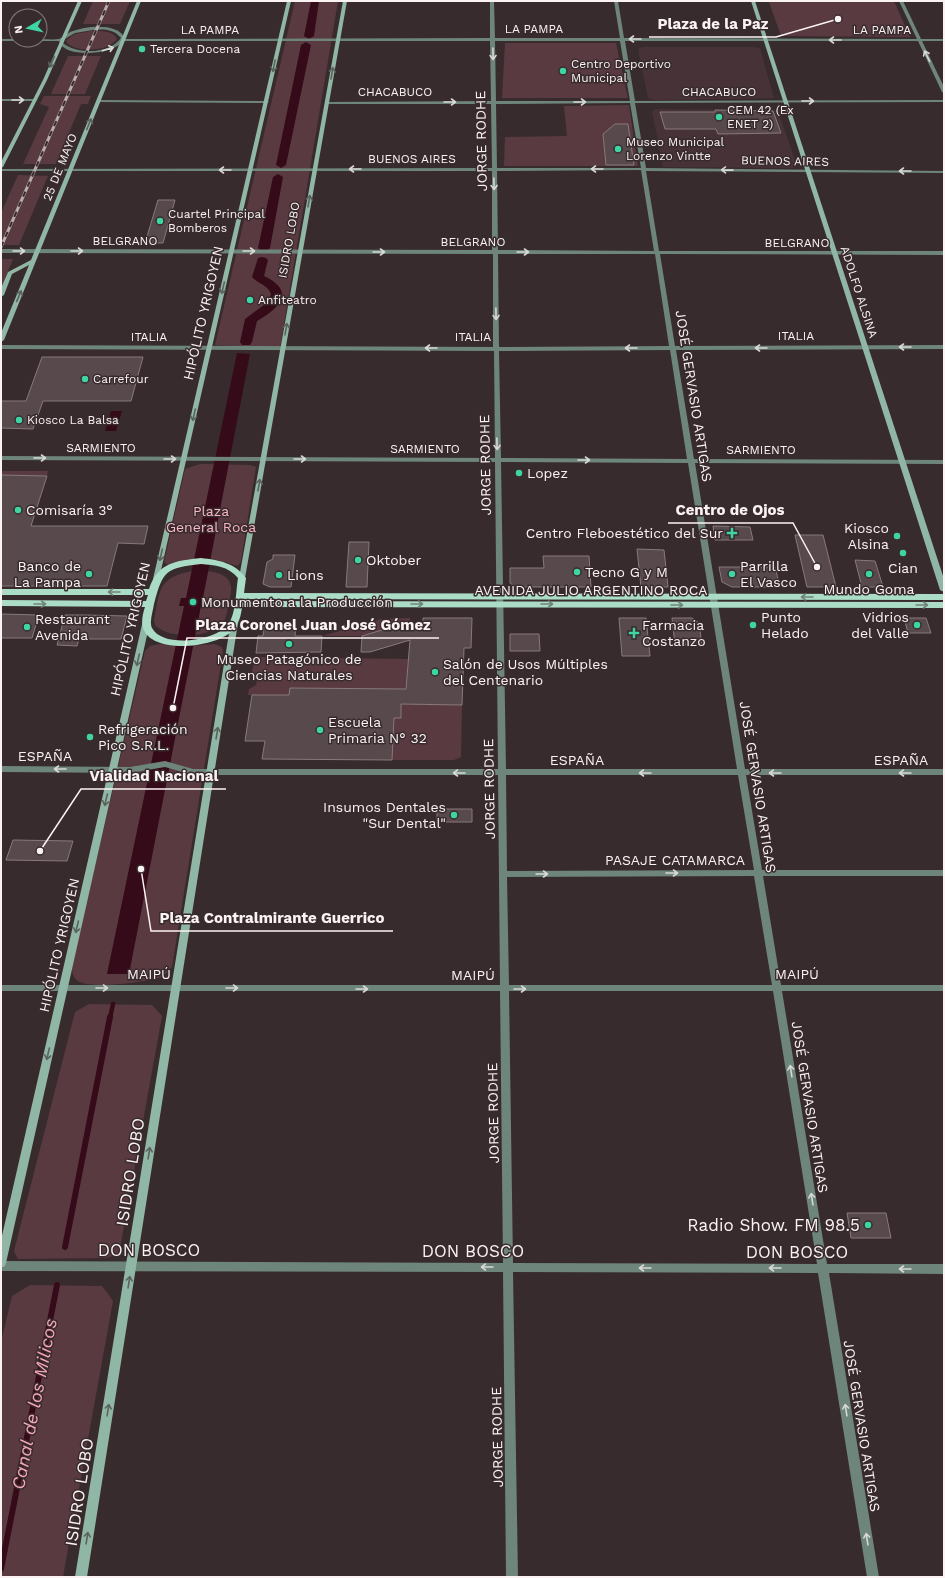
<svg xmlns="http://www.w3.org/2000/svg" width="945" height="1578" font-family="'Work Sans',sans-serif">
<rect width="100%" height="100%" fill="#382b2e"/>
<path fill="#463237" d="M643 47H753L760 48 774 98 653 100 648 98 638 49Z
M656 109 775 110 778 111 797 166 793 168 663 167 652 111Z"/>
<path fill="#5a3a41" d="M93 1H130L120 24H83Z
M295 1H338L280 348 215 345Z
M894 1 910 37 781 36 769 2Z
M91 31C99 31 113 30 117 39 108 52 77 53 67 43L66 40 75 34Z
M505 43H616L628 98H502Z
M68 56H101L85 94H51Z
M44 96H91L88 104H81L56 164H23L49 107 40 104Z
M629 105 638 166H504L505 137 567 136 564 106Z
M18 175 48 176 19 245H1V213Z
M1 259H13L1 288Z
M200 464 250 465 256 467 241 561 238 566 210 558 168 565 164 562 185 469Z
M1 471H48L47 476 7 475 1 477Z
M193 571C204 570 230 571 231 587 232 593 229 600 228 606 227 612 226 621 221 625 206 638 168 639 155 625L154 620C160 590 158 577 193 571Z
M410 618V624H402L362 636H322L382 619Z
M160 644 180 647 214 644 222 647 223 651 172 967 164 976 156 979C139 982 96 989 80 982 73 979 72 973 72 966L145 651 150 646Z
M255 657 408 659 405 697 392 689 291 688 289 695H248L249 689 256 685 257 680 251 676Z
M401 704 462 705 461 757 454 760H392L394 718H401Z
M89 1004 152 1005 162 1016 119 1254 106 1258 18 1259 14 1251 75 1012Z
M30 1285 102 1286 113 1301 63 1577H1V1342L12 1296Z"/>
<path fill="#360b19" d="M237 353 250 354 203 598 206 599 204 606H201L129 974H107L184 606H179L181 598H186Z
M111 411H122L116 431H105Z"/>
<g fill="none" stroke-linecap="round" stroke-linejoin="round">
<path stroke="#360b19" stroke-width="4.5" d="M110 1018 113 1004"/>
<path stroke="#360b19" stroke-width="6" d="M65 1247 110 1017
M1 1569 57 1285"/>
<path fill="#360b19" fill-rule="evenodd" d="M311 1H319L314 36 309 39 304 36Z
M306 42 311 45 286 165 281 168 276 165 301 45Z
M278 174 283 177 270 248 268 250H260L258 248 273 177Z
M262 257 266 258 268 260 264 276C296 291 280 308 257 321L252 342 250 345H242L240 342 245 319 268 302 271 294C267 284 258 284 252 277L258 258Z"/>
</g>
<path fill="#57494c" stroke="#88797c" d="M715 110 773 111 781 133 718 134 716 129H665L660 112H715Z
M615 124H628L634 165H606L603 134Z
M158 200H175L163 243H145Z
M42 357H143L131 401H43L33 429 1 428V401H26Z
M1 475 47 476 31 526H148L144 544 118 543 107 586H1Z
M713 526 750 527 753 540H715Z
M795 535H823L836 587H807Z
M349 542H369L367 587H346Z
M637 549 664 550 668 587H641Z
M273 555H295L291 587H270L263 584 267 562 273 559Z
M543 556H589L591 587H516L510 583V568H544Z
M855 560 875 561 883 587H862Z
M719 567H775L780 587H732L722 582Z
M1 614 39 615 32 638H1Z
M65 615H86L127 616 121 639H79L77 646 57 645Z
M423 618H472L471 648H464L462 705 401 704V718H394L392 760 262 759 265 741H245L252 695H289L290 688 406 689 410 640 370 652H361L362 636 402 624H423Z
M619 618H646L650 656H622Z
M672 618H692L699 623 702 645H675Z
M904 618H926L931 633H908Z
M264 624H296L295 636H322L321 652 256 653 258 636H263Z
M510 634H539L540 651H510Z
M437 809H472V822H437Z
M13 840 73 841 67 861 6 860Z
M847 1213H886L891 1238H851Z"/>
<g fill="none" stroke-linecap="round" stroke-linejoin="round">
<path fill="#6d857a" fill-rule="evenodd" d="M490 1H494L495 38H620L614 1H618L624 38 917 39 899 1H903L921 39H944V41H922L944 87V93L942 92 918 41H625L635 101 944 100V102L635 103 646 168 944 171V173L646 171 659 251H944V255L660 254 675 346 944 345V349L676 350 694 459 944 460V464L695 463 745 769H944V775H746L762 870H944V876H763L781 985H944V991H782L827 1264H944V1274L829 1273 879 1577H867L818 1273 513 1272 518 1577H506L503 1272 1 1271V1261L503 1263 500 991H1V985H500L498 775H193L165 767 130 773 1 772V766L130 767 165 761 193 769H498L495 462 1 460V456L495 458 494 351 1 349V345L493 347V254L1 253V249L492 250V171H1V169L492 168 491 104H327L325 103 327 102 491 101 490 41H123C114 55 64 59 59 41H40L38 40H40V39C46 39 53 40 59 39 64 37 68 32 73 31 86 26 119 22 125 39L490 38ZM93 30C103 29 114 29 121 38 110 54 77 55 63 43V40L75 33ZM495 41H620L630 101H496ZM630 103 641 168H497L496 104ZM641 170 654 251 498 250 497 171ZM498 254H655L669 346 499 347ZM670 350 687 459 501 458 499 351ZM501 462 688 463 737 769H506ZM506 775H738L754 870 507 871ZM754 876 772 985H509L507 877ZM509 991H773L817 1264 513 1263Z
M1 39H16V40H18L16 41H1Z
M1 99H35L37 100 35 101H1Z
M99 100 267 101 269 102 267 103 97 102V100Z"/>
<path fill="#90b6a5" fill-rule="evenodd" d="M78 1H82L47 80 3 167 1 168V162L43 80Z
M137 1H141L4 340 1 342V333L29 265 12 274 4 295 1 297V288L8 272 31 260Z
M287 1H291L159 579 156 581 153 579Z
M343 1H347L245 578 242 580 239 578Z
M751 1H755L944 579V592L940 590Z
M143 620H149L150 622 6 1263 5 1266 1 1268V1240Z
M231 621H234L238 623 87 1577H75Z"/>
<path fill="#aadcc6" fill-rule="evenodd" d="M201 558C219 560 235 563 246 578L244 593 944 594V600L244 599 243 601 944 602V608L242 607C241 616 239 624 232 631 215 648 152 655 143 628 141 621 143 613 145 607L1 606V600L146 601 148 595H1V589H149C158 562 176 561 201 558ZM201 564C215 565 228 566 238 578 236 590 236 613 229 623 218 641 163 649 152 628 149 622 153 611 154 604 163 570 166 568 201 564Z"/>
<g stroke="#b8aeb0" stroke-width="3">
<path id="rail" d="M1 247 109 1"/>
</g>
<use href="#rail" stroke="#382b2e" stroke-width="2" stroke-dasharray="5.5" stroke-linecap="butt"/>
</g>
<defs><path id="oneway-shaft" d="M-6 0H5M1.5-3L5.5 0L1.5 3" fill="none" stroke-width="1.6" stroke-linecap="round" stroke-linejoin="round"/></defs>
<g stroke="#d8d7d5">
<use href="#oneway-shaft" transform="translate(635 39) rotate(180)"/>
<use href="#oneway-shaft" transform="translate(835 40) rotate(-180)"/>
<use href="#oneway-shaft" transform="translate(108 49) rotate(-16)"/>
<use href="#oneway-shaft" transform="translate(493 54) rotate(89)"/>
<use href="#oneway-shaft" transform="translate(927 56) rotate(-116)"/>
<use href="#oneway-shaft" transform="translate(18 100)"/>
<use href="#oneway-shaft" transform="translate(808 101)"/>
<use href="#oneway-shaft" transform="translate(450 102)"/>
<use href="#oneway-shaft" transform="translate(580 102)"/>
<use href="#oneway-shaft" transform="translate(355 169) rotate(180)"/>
<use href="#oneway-shaft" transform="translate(597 169) rotate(-180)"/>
<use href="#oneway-shaft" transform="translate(225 170) rotate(180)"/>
<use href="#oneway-shaft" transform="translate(727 170) rotate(-179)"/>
<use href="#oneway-shaft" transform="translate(905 171) rotate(-180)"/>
<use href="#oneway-shaft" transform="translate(494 184) rotate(89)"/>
<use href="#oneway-shaft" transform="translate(19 251)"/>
<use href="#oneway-shaft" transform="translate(77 251)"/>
<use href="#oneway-shaft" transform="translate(249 251)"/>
<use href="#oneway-shaft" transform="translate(379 252)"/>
<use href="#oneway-shaft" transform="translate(523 252)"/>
<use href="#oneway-shaft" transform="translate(496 314) rotate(89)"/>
<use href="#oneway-shaft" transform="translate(905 347) rotate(-180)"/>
<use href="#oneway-shaft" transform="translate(431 348) rotate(-180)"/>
<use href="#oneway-shaft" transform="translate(631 348) rotate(180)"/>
<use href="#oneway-shaft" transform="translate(761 348) rotate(180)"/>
<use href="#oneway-shaft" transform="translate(497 444) rotate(89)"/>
<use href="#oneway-shaft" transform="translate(40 458)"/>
<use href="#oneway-shaft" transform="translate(170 459)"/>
<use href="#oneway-shaft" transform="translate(300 459)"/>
<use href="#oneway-shaft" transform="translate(584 460)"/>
<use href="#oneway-shaft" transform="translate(60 769) rotate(-180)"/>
<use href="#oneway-shaft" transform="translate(459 773) rotate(-180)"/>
<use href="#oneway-shaft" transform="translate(645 773) rotate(-180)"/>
<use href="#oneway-shaft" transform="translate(775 773) rotate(180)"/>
<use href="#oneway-shaft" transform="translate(905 773) rotate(180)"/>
<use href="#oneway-shaft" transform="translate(672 873)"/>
<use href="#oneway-shaft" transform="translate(542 874)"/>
<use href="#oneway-shaft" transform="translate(102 988)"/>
<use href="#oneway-shaft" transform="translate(232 988)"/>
<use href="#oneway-shaft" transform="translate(362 989)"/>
<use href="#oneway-shaft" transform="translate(520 989)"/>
<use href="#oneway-shaft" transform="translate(791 1071) rotate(-99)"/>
<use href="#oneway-shaft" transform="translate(812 1199) rotate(-99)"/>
<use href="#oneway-shaft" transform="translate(487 1267) rotate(-180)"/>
<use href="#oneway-shaft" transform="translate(645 1268) rotate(-180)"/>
<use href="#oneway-shaft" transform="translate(775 1268) rotate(-180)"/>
<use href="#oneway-shaft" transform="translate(905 1269) rotate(-180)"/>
<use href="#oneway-shaft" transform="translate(846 1410) rotate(-99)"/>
<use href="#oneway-shaft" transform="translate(867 1539) rotate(-99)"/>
</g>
<g stroke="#5b635e">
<use href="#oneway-shaft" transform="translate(52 62) rotate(112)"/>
<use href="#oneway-shaft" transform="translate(274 66) rotate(101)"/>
<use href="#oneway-shaft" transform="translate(332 73) rotate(-80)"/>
<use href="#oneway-shaft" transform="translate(89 124) rotate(-68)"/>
<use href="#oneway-shaft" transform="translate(309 201) rotate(-80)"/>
<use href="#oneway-shaft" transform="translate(223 288) rotate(103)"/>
<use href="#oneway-shaft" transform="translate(19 296) rotate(-67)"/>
<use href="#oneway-shaft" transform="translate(286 329) rotate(-80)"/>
<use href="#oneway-shaft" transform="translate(194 415) rotate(103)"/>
<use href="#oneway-shaft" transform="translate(259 485) rotate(-80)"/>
<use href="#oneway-shaft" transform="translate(161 555) rotate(103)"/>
<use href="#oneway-shaft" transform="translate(138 660) rotate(103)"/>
<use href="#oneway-shaft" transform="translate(217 733) rotate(-81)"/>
<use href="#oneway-shaft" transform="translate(106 800) rotate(103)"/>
<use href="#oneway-shaft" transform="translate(77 927) rotate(103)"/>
<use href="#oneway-shaft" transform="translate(48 1054) rotate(103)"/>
<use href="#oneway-shaft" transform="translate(149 1153) rotate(-81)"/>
<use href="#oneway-shaft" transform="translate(129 1282) rotate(-81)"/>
<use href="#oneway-shaft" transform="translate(108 1410) rotate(-81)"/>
<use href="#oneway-shaft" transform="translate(87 1538) rotate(-81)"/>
</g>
<g stroke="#71847a">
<use href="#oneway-shaft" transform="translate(114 592) rotate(-180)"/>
<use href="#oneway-shaft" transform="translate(807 597) rotate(-180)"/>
<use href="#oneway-shaft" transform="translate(40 604)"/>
<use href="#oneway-shaft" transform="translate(417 604)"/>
<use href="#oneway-shaft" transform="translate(547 604)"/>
<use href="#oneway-shaft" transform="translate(677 605)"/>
<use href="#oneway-shaft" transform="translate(922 605)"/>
</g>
<g fill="#3ed4a3" stroke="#382b2e" stroke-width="1.5">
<circle cx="142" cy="49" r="4"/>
<circle cx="563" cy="71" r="4"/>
<circle cx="719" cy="117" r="4"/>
<circle cx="618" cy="149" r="4"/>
<circle cx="160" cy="221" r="4"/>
<circle cx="250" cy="300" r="4"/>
<circle cx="85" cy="379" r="4"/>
<circle cx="19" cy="420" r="4"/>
<circle cx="519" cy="473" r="4"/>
<circle cx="18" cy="510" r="4"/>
<path d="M730 527h4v4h4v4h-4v4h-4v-4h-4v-4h4z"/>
<circle cx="897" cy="536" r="4"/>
<circle cx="903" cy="553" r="4"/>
<circle cx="358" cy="560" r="4"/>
<circle cx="577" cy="572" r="4"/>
<circle cx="89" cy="574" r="4"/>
<circle cx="732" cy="574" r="4"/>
<circle cx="869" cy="574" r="4"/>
<circle cx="279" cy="575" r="4"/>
<circle cx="193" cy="602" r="4"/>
<circle cx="753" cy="625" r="4"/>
<circle cx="917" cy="625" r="4"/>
<circle cx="27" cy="627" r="4"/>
<path d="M632 627h4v4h4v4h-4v4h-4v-4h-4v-4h4z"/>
<circle cx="289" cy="644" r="4"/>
<circle cx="435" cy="672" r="4"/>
<circle cx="320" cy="730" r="4"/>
<circle cx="90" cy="737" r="4"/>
<circle cx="454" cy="815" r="4"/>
<circle cx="868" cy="1225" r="4"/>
</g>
<g text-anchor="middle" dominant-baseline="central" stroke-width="3" stroke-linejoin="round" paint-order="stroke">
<g font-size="12" fill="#fbf2f3" stroke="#382b2e">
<text x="534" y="29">LA PAMPA</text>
<text x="210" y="30">LA PAMPA</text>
<text x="882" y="30">LA PAMPA</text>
<text x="395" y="92">CHACABUCO</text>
<text x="719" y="92">CHACABUCO</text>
<text x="412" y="159">BUENOS AIRES</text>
<text transform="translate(785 161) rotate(1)">BUENOS AIRES</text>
<text transform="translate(60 167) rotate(-68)">25 DE MAYO</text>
<text transform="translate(289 240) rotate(-80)">ISIDRO LOBO</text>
<text x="125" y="241">BELGRANO</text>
<text x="473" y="242">BELGRANO</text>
<text x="797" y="243">BELGRANO</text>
<text transform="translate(859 292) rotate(72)">ADOLFO ALSINA</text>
<text x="796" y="336">ITALIA</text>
<text x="149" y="337">ITALIA</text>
<text x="473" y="337">ITALIA</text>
<text x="101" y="448">SARMIENTO</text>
<text x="425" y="449">SARMIENTO</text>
<text x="761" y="450">SARMIENTO</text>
</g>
<g font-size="12" fill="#fbf2f3" stroke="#382b2e" text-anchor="start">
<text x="150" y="49">Tercera Docena</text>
<text x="571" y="64">Centro Deportivo<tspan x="571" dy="14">Municipal</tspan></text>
<text x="727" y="110">CEM 42 (Ex<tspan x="727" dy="14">ENET 2)</tspan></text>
<text x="626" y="142">Museo Municipal<tspan x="626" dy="14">Lorenzo Vintte</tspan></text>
<text x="168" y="214">Cuartel Principal<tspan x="168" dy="14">Bomberos</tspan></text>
<text x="258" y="300">Anfiteatro</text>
<text x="93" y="379">Carrefour</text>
<text x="27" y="420">Kiosco La Balsa</text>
</g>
<g font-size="14" fill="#fbf2f3" stroke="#382b2e">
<text transform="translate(481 141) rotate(-91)">JORGE RODHE</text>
<text transform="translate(203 313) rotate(-77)">HIPÓLITO YRIGOYEN</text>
<text transform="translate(694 396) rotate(81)">JOSÉ GERVASIO ARTIGAS</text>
<text transform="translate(485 465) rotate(-91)">JORGE RODHE</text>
<text x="591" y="590">AVENIDA JULIO ARGENTINO ROCA</text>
<text transform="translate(130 629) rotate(-77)">HIPÓLITO YRIGOYEN</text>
<text x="45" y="756">ESPAÑA</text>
<text x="577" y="760">ESPAÑA</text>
<text x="901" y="760">ESPAÑA</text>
<text transform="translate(758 787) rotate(81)">JOSÉ GERVASIO ARTIGAS</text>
<text transform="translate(489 789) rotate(-91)">JORGE RODHE</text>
<text x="675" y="860">PASAJE CATAMARCA</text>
<text transform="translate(59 945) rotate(-77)">HIPÓLITO YRIGOYEN</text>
<text x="149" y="974">MAIPÚ</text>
<text x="797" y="974">MAIPÚ</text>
<text x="473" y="975">MAIPÚ</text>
<text transform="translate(810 1107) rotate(81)">JOSÉ GERVASIO ARTIGAS</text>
<text transform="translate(493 1113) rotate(-91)">JORGE RODHE</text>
<text transform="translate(862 1426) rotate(81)">JOSÉ GERVASIO ARTIGAS</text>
<text transform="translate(497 1437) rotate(-91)">JORGE RODHE</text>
</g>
<g font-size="14" fill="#fbf2f3" stroke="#382b2e" text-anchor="start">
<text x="527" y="473">Lopez</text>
<text x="26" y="510">Comisaría 3°</text>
<text x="889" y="528" text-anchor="end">Kiosco<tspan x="889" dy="16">Alsina</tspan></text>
<text x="723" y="533" text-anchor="end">Centro Fleboestético del Sur</text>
<text x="366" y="560">Oktober</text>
<text x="81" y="566" text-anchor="end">Banco de<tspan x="81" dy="16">La Pampa</tspan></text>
<text x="740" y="566">Parrilla<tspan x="740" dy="16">El Vasco</tspan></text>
<text x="903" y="568" text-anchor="middle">Cian</text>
<text x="585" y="572">Tecno G y M</text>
<text x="287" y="575">Lions</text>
<text x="869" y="589" text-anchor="middle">Mundo Goma</text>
<text x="201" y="602">Monumento a la Producción</text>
<text x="761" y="617">Punto<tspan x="761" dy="16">Helado</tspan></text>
<text x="909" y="617" text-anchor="end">Vidrios<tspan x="909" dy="16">del Valle</tspan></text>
<text x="35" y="619">Restaurant<tspan x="35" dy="16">Avenida</tspan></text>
<text x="642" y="625">Farmacia<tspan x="642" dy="16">Costanzo</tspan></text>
<text x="289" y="659" text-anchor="middle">Museo Patagónico de<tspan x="289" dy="16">Ciencias Naturales</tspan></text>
<text x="443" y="664">Salón de Usos Múltiples<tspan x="443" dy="16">del Centenario</tspan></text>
<text x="328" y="722">Escuela<tspan x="328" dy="16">Primaria N° 32</tspan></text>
<text x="98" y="729">Refrigeración<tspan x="98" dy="16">Pico S.R.L.</tspan></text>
<text x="446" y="807" text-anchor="end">Insumos Dentales<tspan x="446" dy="16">"Sur Dental"</tspan></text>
</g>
<g font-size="14" fill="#fab7c6" stroke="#382b2e">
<text x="211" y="511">Plaza<tspan x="211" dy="16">General Roca</tspan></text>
</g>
<g font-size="17" fill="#fbf2f3" stroke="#382b2e">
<text transform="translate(130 1172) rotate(-81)">ISIDRO LOBO</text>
<text x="149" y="1250">DON BOSCO</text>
<text x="473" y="1251">DON BOSCO</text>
<text x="797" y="1252">DON BOSCO</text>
<text transform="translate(79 1492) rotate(-81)">ISIDRO LOBO</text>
</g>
<g font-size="17" fill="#fbf2f3" stroke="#382b2e" text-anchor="end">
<text x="860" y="1225">Radio Show. FM 98.5</text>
</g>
<g font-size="18" font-style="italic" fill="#f8a5b9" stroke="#382b2e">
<text transform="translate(34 1404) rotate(-79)">Canal de los Milicos</text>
</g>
</g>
<path fill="none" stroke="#fbf2f3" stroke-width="1.5" d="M838 19L776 37H649M817 567L793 523H668M173 708L187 638H439M40 851L81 789H226M141 869L151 931H393"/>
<g fill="#fbf2f3" stroke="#382b2e" stroke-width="1.5">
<circle cx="838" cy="19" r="4"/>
<circle cx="817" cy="567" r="4"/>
<circle cx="173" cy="708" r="4"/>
<circle cx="40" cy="851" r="4"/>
<circle cx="141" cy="869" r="4"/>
</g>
<g font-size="15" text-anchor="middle" font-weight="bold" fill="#fbf2f3" stroke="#382b2e" stroke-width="3" stroke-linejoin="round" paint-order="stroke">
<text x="713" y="29">Plaza de la Paz</text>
<text x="730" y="515">Centro de Ojos</text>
<text x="313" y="630">Plaza Coronel Juan José Gómez</text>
<text x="154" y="781">Vialidad Nacional</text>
<text x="272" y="923">Plaza Contralmirante Guerrico</text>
</g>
<rect width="945" height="1578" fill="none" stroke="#fbf2f3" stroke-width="4"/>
<g transform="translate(28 28) rotate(261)"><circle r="19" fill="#382b2e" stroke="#867b7d"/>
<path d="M0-3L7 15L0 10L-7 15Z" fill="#3ed4a3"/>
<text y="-6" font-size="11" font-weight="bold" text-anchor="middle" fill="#fbf2f3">N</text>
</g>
</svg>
